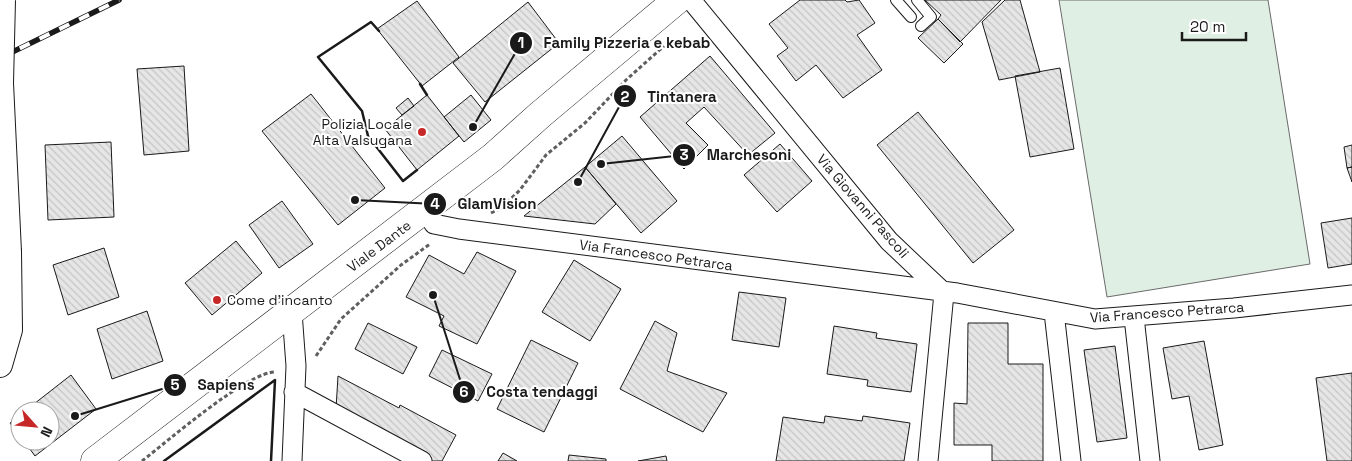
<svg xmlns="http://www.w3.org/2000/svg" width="1352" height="461" font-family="'Space Grotesk',sans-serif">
<defs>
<pattern id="building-back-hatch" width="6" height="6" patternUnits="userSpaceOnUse" patternTransform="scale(1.25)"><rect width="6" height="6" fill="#e6e6e6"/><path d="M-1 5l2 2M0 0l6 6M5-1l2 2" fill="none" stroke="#c5c5c5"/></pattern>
</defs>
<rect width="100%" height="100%" fill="#fff"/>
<path fill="#e0efe3" stroke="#6a6a6a" d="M1059 0H1268L1310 264 1107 297Z"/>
<path fill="url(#building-back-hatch)" stroke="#1a1a1a" d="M800 0H845L847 2 859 0 875 23 857 35 882 70 843 98 816 65 796 81 777 56 788 48 769 24Z
M925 0H1001L960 42 938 19 941 15Z
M1005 0H1020L1040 72 999 80 982 22Z
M417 1 459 57 422 86 377 29Z
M528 2 559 43 485 102 453 63Z
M938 19 963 44 944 63 918 38Z
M710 56 775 133 748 155 704 107 686 123 708 145 684 169 640 117Z
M184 66 189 151 144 155 137 69Z
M1060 68 1074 149 1030 157 1015 76Z
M311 94 385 188 338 225 262 131Z
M427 95 459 136 417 170 385 129Z
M471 95 491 120 464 142 444 117Z
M408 98 414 106 402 115 396 108Z
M918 112 1014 230 973 263 877 145Z
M622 136 677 201 641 233 585 167Z
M111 142 114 217 48 220 45 145Z
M780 144 812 181 777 212 744 175Z
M1352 145V167L1347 168 1344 147Z
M585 167 616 204 595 224 524 216Z
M1352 167V182L1347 168Z
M282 201 313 244 279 268 249 225Z
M1352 218V264L1328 268 1321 223Z
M236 241 262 273 212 315 185 283Z
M104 248 119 297 68 315 53 265Z
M477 252 516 271 477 344 439 326 444 316 406 297 429 255 464 274Z
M574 260 621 289 590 341 542 312Z
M739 292 786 298 779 347 732 340Z
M147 311 163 361 112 379 97 329Z
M655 321 677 333 667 371 727 393 703 432 620 389Z
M368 323 417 347 403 374 355 349Z
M968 323H1008V364H1043V461H992V445H954V403L967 404Z
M834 326 877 333 876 338 917 344 911 392 867 386 868 380 827 374Z
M531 340 578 363 544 432 497 409Z
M1204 341 1223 445 1199 450 1189 396 1172 399 1163 348Z
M1115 346 1127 438 1097 442 1084 350Z
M442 350 492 374 478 401 429 376Z
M1352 373V461H1327L1316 378Z
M71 375 96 409 35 456 24 441H50V411H25Z
M338 376 399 408 400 405 456 435 442 461H432L336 409Z
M20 415V436L10 423Z
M825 416 862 421 863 416 910 423 904 461H776L783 417 824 423Z
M503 453 517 461H498Z
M569 455 606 459V461H568Z
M666 456 667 461H638Z"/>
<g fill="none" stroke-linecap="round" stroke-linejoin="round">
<g stroke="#1a1a1a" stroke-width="12">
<path id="service" d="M896 0 911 17
M917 0 931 17 921 26"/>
</g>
<g stroke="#1a1a1a" stroke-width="21">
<path id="minor" d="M691 0 889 241 944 293
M425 210 434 224 459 229 957 293 1095 319 1234 308 1352 295
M1054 312 1071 461
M1134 317 1150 461
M294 392 422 461
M292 461 296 366 292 312
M928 461 944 293"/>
</g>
<g stroke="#1a1a1a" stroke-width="26">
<path id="tertiary" d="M0 365 10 330 9 252"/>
</g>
<g stroke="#1a1a1a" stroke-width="29">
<path id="secondary" d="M95 461 493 157 541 114 677 0"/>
</g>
<path stroke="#5f5f5f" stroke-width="3" stroke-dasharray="4 2.5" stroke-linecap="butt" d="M491 213 501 208 520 190 546 155 585 123 626 80 664 46
M316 356 341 319 401 265 430 244
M142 461C168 441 248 371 276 372"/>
<use href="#service" stroke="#fff" stroke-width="10"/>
<use href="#minor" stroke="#fff" stroke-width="19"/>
<use href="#tertiary" stroke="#fff" stroke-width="24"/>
<use href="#secondary" stroke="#fff" stroke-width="28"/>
<g stroke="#1a1a1a" stroke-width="5.5">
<path id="rail" d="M0 58 119 0"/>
</g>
<use href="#rail" stroke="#fff" stroke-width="4" stroke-dasharray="11" stroke-linecap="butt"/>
<g stroke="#1a1a1a" stroke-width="26" stroke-linecap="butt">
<path id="tertiary-bridge" d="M3 0 1 83 9 252"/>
</g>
<use href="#tertiary-bridge" stroke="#fff" stroke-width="24"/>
<path stroke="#1a1a1a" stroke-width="2.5" d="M379 31 371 22 318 57 362 111 368 136 403 181 417 170
M420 84 427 95
M164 461 275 380 271 461"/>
</g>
<g fill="#c62828" stroke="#fff" stroke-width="2">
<circle cx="422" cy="132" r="5"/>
<circle cx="217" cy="300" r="5"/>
</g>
<g text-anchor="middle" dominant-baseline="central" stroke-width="4" stroke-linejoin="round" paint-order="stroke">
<g font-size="14" fill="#1a1a1a" stroke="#fff" text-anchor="end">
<text x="412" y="124">Polizia Locale<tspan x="412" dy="16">Alta Valsugana</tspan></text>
<text x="227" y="300" text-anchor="start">Come d'incanto</text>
</g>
<g font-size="14" fill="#1a1a1a" stroke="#fff">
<text transform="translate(863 206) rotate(49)">Via Giovanni Pascoli</text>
<text transform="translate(379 246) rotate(-37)">Viale Dante</text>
<text transform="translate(656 255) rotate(8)">Via Francesco Petrarca</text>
<text transform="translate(1167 312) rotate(-4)">Via Francesco Petrarca</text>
</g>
</g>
<path fill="none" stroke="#1a1a1a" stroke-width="2" d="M473 127L521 43M578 182L625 96M601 164L684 155M355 200L435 204M75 416L175 385M433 295L464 392"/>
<g fill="#1a1a1a" stroke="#fff" stroke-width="2">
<circle cx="473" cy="127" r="5"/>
<circle cx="578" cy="182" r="5"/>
<circle cx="601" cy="164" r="5"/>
<circle cx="355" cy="200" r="5"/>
<circle cx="75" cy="416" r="5"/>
<circle cx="433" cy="295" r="5"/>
<circle cx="521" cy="43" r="12"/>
<circle cx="625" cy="96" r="12"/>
<circle cx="684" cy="155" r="12"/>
<circle cx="435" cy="204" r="12"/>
<circle cx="175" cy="385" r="12"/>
<circle cx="464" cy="392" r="12"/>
</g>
<g font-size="15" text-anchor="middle" font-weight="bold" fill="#fff">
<text x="521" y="48">1</text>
<text x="625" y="102">2</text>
<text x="684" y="160">3</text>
<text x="435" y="209">4</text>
<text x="175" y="390">5</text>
<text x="464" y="397">6</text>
</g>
<g font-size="15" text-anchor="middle" font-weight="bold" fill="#1a1a1a" stroke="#fff" stroke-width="4" stroke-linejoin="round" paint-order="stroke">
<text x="627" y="48">Family Pizzeria e kebab</text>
<text x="682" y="102">Tintanera</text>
<text x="749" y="160">Marchesoni</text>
<text x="497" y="209">GlamVision</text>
<text x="226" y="390">Sapiens</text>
<text x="542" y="397">Costa tendaggi</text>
</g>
<g transform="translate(35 426) rotate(117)"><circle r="24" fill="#ffffff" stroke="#a3a3a3"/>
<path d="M0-4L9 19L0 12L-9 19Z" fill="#c62828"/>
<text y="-8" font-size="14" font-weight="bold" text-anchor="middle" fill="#1a1a1a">N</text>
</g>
<path d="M1182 32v8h64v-8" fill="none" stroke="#1a1a1a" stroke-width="2.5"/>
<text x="1190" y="32" font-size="15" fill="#1a1a1a" stroke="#ffffff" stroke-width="4" paint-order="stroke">20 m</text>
</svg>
